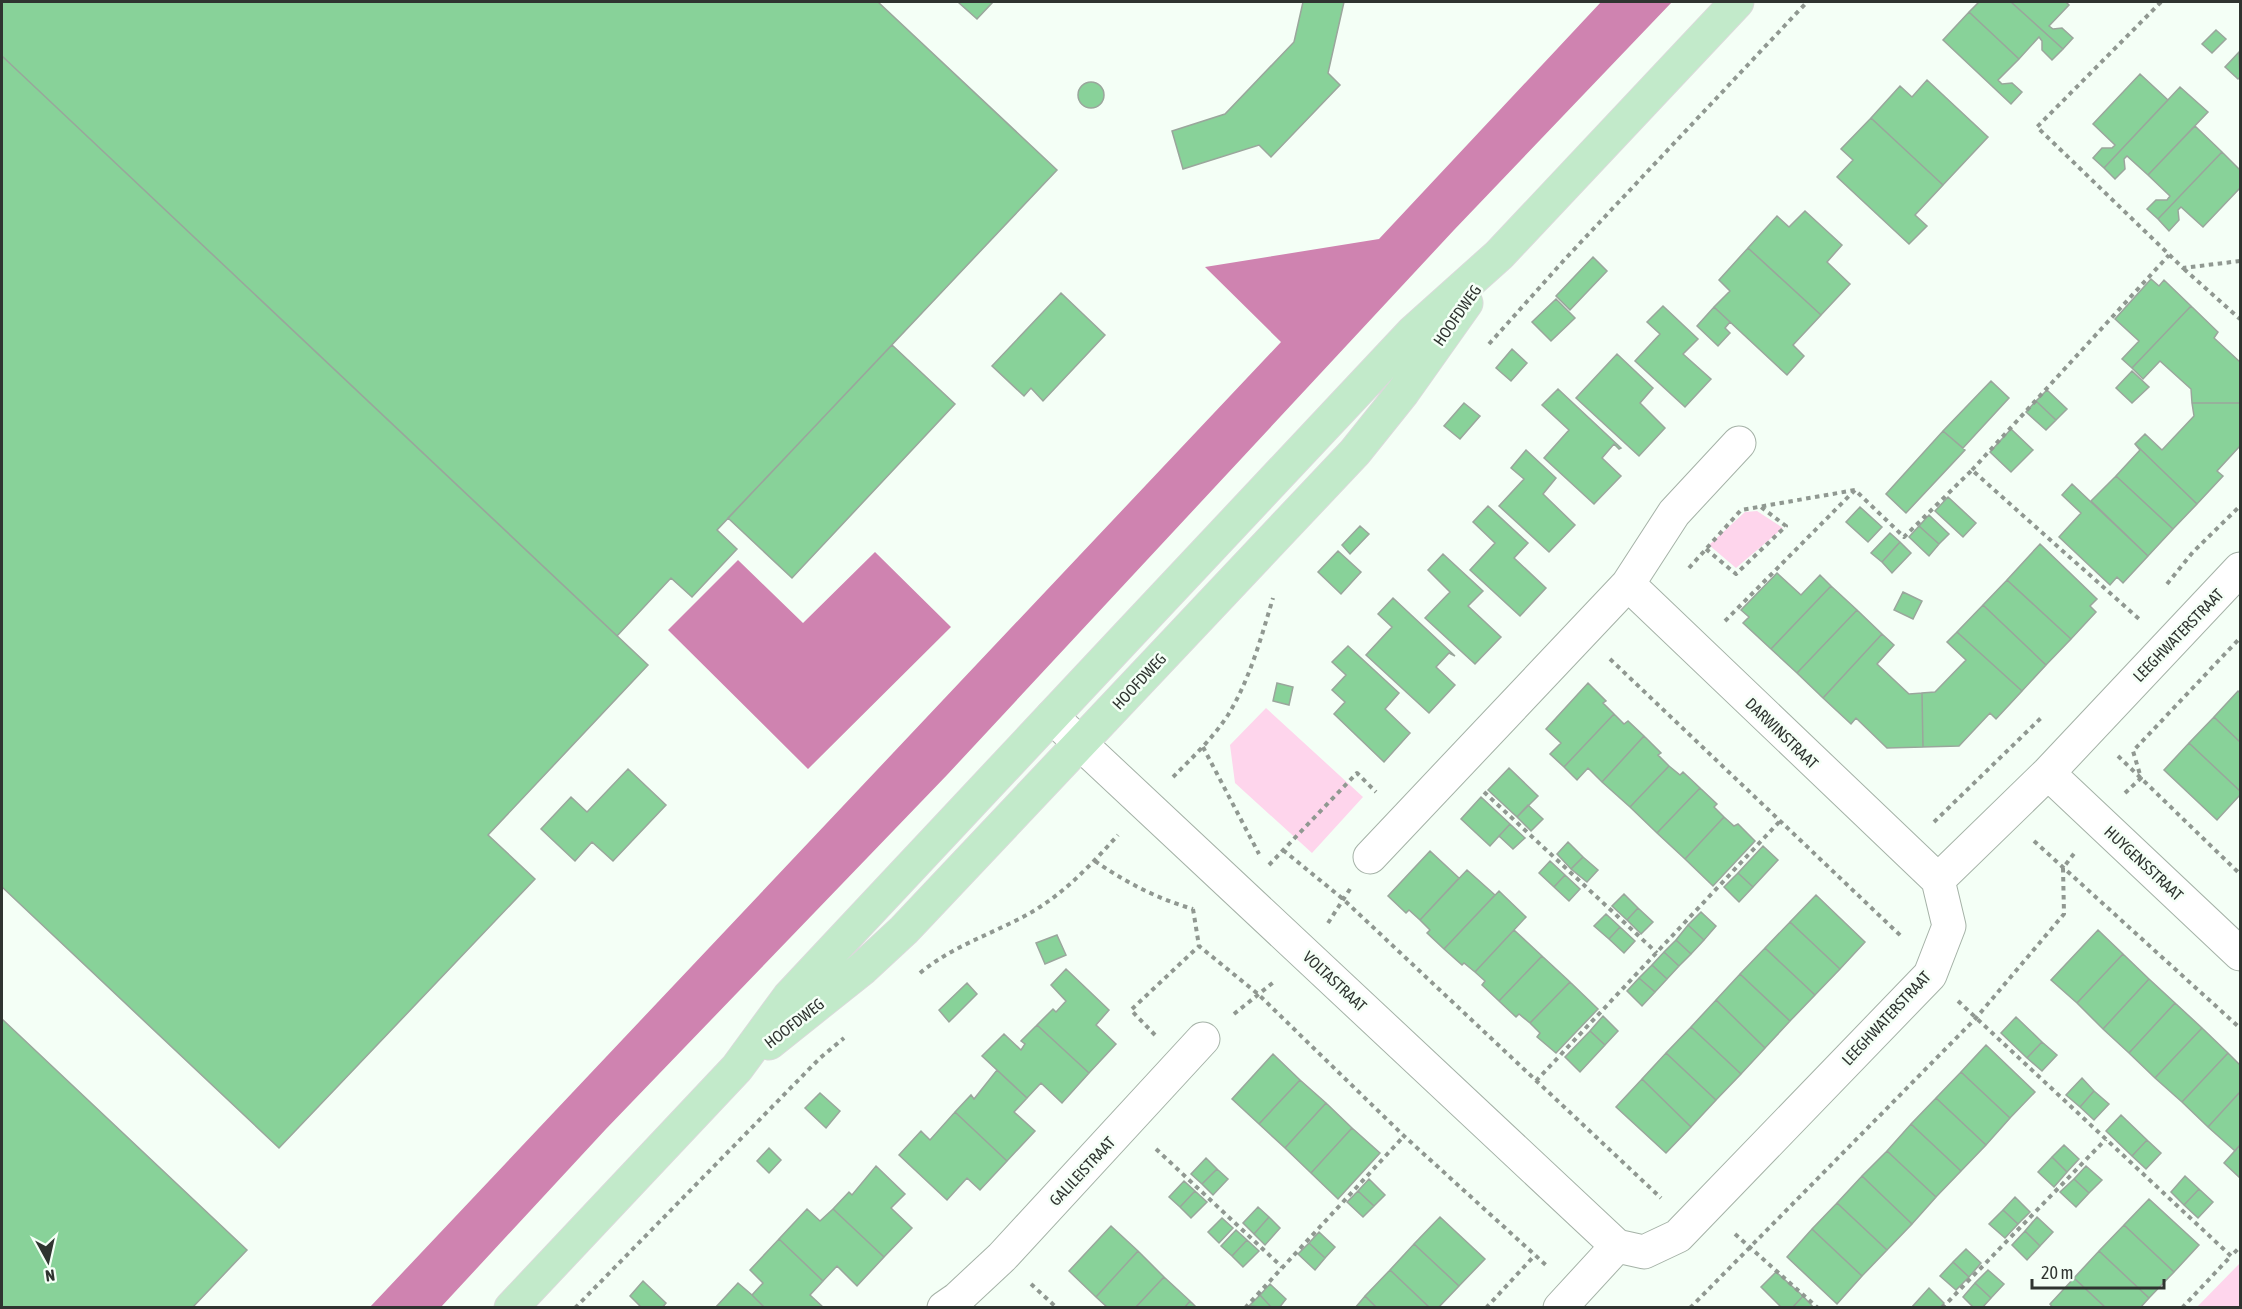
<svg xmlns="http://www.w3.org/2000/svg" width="2242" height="1309" font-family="'Asap Condensed',sans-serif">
<rect width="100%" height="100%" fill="#f4fff6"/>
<path fill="#fed5ec" d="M1757 511 1783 528 1736 568 1709 545 1745 512Z
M1266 708 1363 797 1312 853 1235 783 1230 745Z
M2240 1263V1307H2197Z"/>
<path fill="#cf83b0" d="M1601 2H1672L1454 230 947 775 606 1129 441 1307H370L1281 342 1205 267 1379 239Z
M875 552 951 627 808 769 668 630 738 560 803 623Z"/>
<path fill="#88d299" stroke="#9aa69c" stroke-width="1.5" d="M2 2H878L1057 170 717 530 737 549 692 597 671 578 617 636 2 56Z
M958 2H993L977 19Z
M1303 2H1344L1328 73 1340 85 1271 157 1259 145 1183 169 1172 131 1225 114 1294 42Z
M1979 2H2011L2063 49 2052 60 2042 50V41L2039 37 2019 59 1969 12Z
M2011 2H2066L2069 5 2049 26 2053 29 2062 28 2073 38 2063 49Z
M1969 12 2019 59 1998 80 2002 84 2012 83 2022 92 2011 104 1943 40Z
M2216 30 2226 39 2212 53 2202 44Z
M2239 52 2240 77 2238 79 2225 67Z
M2 56 648 665 488 835 535 879 279 1148 2 887Z
M2140 74 2168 100 2104 168 2093 158 2102 148H2112L2115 145 2093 124Z
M1927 80 1988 137 1943 185 1871 118 1900 86 1912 97Z
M1078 95a13 13 0 1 1 26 0a13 13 0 1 1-26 0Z
M2180 87 2208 112 2148 175 2127 156 2124 159 2125 169 2115 179 2104 168Z
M1871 118 1943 185 1915 215 1927 226 1909 244 1837 177 1853 160 1841 149Z
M2195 126 2222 152 2158 219 2147 209 2156 200H2167L2170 196 2148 175Z
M2222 152 2240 170V188L2203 227 2181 207 2178 210 2179 220 2169 231 2158 219Z
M1805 211 1842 245 1827 262 1850 284 1821 315 1748 248 1777 216 1789 227Z
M1748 248 1821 315 1793 345 1804 356 1787 375 1714 307 1730 291 1719 280Z
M1593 257 1607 271 1570 310 1556 296Z
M2151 279 2159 286 2164 280 2191 306 2132 368 2122 359 2139 341 2115 319Z
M1061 293 1105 335 1043 401 1031 388 1024 396 992 366Z
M1556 299 1575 318 1551 341 1532 322Z
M1663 306 1698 339 1683 354 1711 379 1685 407 1635 361 1660 334 1647 322Z
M2191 306 2218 332 2214 338 2240 362V403H2192L2191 389 2160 361 2143 379 2132 368Z
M1714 307 1730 322 1725 328 1730 333 1718 346 1697 326Z
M892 345 955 404 792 578 728 518Z
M1512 349 1527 363 1511 381 1496 368Z
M1617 354 1653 388 1640 403 1665 428 1639 456 1576 398Z
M2132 371 2149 387 2132 403 2116 388Z
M1991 381 2009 398 1963 448 1943 431Z
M1558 389 1621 448 1619 449 1614 444 1602 458 1621 476 1594 504 1544 458 1569 430 1542 405Z
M2047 390 2067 409 2056 420 2036 401Z
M2036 401 2056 420 2046 430 2026 412Z
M1464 403 1480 416 1460 439 1444 426Z
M2192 403H2240V446L2217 471 2223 476 2197 504 2135 444 2145 434 2162 450 2194 416Z
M2011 429 2033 450 2011 472 1990 452Z
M1943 431 1965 450 1906 513 1886 494Z
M2135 444 2197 504 2173 529 2116 476 2140 450Z
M1526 450 1556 478 1543 494 1575 525 1549 552 1499 506 1524 479 1511 468Z
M2116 476 2173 529 2148 556 2091 501Z
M2072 484 2148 556 2123 583 2117 577 2110 585 2059 537 2081 513 2062 495Z
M1948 497 1976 523 1963 537 1935 511Z
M1488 506 1528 543 1514 558 1546 588 1520 616 1470 570 1495 543 1473 522Z
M1860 507 1882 527 1868 542 1846 522Z
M1929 515 1949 534 1939 544 1919 526Z
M1360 526 1369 534 1350 554 1342 545Z
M1919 526 1939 544 1929 556 1909 537Z
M1890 533 1900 542 1882 562 1871 553Z
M1900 542 1911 553 1892 573 1882 562Z
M2040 544 2097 599 2090 606 2096 612 2071 639 2007 580Z
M1338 551 1361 572 1341 594 1318 572Z
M1443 554 1483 591 1468 606 1501 637 1475 664 1425 618 1450 592 1428 570Z
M1777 573 1801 595 1820 575 1831 586 1771 649 1743 623 1749 617 1741 610Z
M2007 580 2071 639 2046 665 1983 605Z
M1831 586 1857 610 1797 673 1771 649Z
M1903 592 1922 601 1913 619 1894 610Z
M1393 598 1455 656 1449 653 1436 667 1455 685 1429 713 1366 655 1392 627 1378 614Z
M1983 605 2046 665 2022 691 1957 632Z
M1857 610 1882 634 1823 698 1797 673Z
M1957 632 2022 691 1996 719 1990 713 1959 746 1923 747 1922 693 1935 692 1966 660 1947 642Z
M1882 634 1894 645 1877 664 1909 694 1922 693 1923 747 1887 748 1856 718 1851 724 1823 698Z
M1348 646 1399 693 1385 709 1410 733 1384 762 1334 714 1345 702 1332 690 1346 675 1332 662Z
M1277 683 1293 687 1289 705 1273 701Z
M1588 683 1606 701 1603 703 1614 714 1564 767 1550 754 1561 743 1546 729Z
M2238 691 2240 693V742L2214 717Z
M1614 714 1624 724 1628 721 1644 736 1602 782 1588 768 1577 780 1564 767Z
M2214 717 2240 742V791L2189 743Z
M1644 736 1661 753 1658 755 1669 766 1630 807 1602 782Z
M2189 743 2240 791V795L2217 820 2164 770Z
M1669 766 1680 775 1683 772 1700 788 1657 833 1630 807Z
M1509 768 1538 796 1517 817 1488 790Z
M628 769 666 805 613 861 592 842 575 861 541 829 571 797 587 812Z
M1700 788 1717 804 1714 807 1724 817 1685 859 1657 833Z
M1481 797 1510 824 1490 846 1461 819Z
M1528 805 1543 819 1531 831 1517 817Z
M1724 817 1734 826 1738 824 1755 841 1713 886 1685 859Z
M1510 824 1525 838 1513 849 1499 836Z
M1568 842 1583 857 1571 869 1557 854Z
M1763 846 1778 860 1753 887 1738 873Z
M1430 851 1459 878 1420 920 1409 910 1406 913 1388 896Z
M1583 857 1598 870 1587 882 1571 869Z
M1550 861 1565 875 1554 887 1539 873Z
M1467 870 1495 895 1444 949 1427 933 1430 930 1420 920Z
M1738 873 1753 887 1739 902 1724 887Z
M1565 875 1580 889 1569 901 1554 887Z
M1499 891 1526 917 1475 972 1464 963 1462 965 1444 949Z
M1624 894 1638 908 1627 920 1612 906Z
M1816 895 1865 942 1840 969 1790 922Z
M1638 908 1653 922 1641 934 1627 920Z
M1701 912 1716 926 1704 940 1688 925Z
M1606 914 1620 927 1609 939 1594 926Z
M1790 922 1840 969 1815 995 1765 948Z
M1688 925 1704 940 1691 954 1676 940Z
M1620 927 1635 941 1624 953 1609 939Z
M1514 930 1542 956 1499 1001 1482 985 1485 981 1475 972Z
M2098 930 2123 954 2077 1003 2051 980Z
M1057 935 1066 955 1045 964 1036 943Z
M1676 940 1691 954 1679 966 1664 952Z
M1765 948 1815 995 1790 1021 1740 974Z
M1664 952 1679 966 1667 979 1652 965Z
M2123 954 2149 979 2103 1029 2077 1003Z
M1542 956 1570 982 1530 1023 1519 1014 1516 1017 1499 1001Z
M1652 965 1667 979 1655 992 1639 978Z
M1066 969 1109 1010 1096 1025 1116 1044 1089 1073 1037 1025 1053 1009 1056 1012 1066 1001 1051 985Z
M1740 974 1790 1021 1765 1048 1716 1000Z
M1639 978 1655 992 1642 1006 1627 991Z
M2149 979 2175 1003 2129 1053 2103 1029Z
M1570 982 1598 1009 1556 1053 1537 1037 1540 1033 1530 1023Z
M967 983 977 994 949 1022 939 1010Z
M1716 1000 1765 1048 1741 1074 1691 1027Z
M2175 1003 2202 1028 2155 1078 2129 1053Z
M1603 1016 1618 1031 1605 1045 1590 1031Z
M2016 1017 2042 1042 2027 1058 2001 1033Z
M2 1019 247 1250 192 1308H2Z
M1037 1025 1089 1073 1062 1103 1041 1083 1027 1098 982 1056 1004 1034 1021 1050 1025 1044 1021 1041Z
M1691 1027 1741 1074 1716 1100 1666 1053Z
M2202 1028 2228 1053 2182 1102 2155 1078Z
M1590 1031 1605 1045 1580 1072 1565 1057Z
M2042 1042 2057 1055 2042 1071 2027 1058Z
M1986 1045 2035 1092 2010 1118 1961 1072Z
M1666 1053 1716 1100 1691 1127 1642 1079Z
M2228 1053 2240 1065V1092L2208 1127 2182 1102Z
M1273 1054 1300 1080 1259 1124 1232 1099Z
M997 1070 1027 1098 1014 1112 1035 1131 1007 1161 955 1112 971 1095 974 1099Z
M1961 1072 2010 1118 1986 1145 1936 1098Z
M2082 1078 2094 1091 2080 1107 2066 1095Z
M1642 1079 1691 1127 1666 1153 1616 1107Z
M1300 1080 1326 1103 1285 1148 1259 1124Z
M2094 1091 2109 1104 2094 1120 2080 1107Z
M2240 1092V1145L2235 1151 2208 1127Z
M820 1093 840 1111 826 1128 805 1108Z
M1936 1098 1986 1145 1961 1171 1911 1124Z
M1326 1103 1352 1128 1311 1173 1285 1148Z
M955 1112 1007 1161 980 1190 967 1178 947 1200 899 1155 921 1131 930 1140Z
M2121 1115 2147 1140 2132 1156 2106 1131Z
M1911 1124 1961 1171 1936 1197 1887 1151Z
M1352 1128 1380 1153 1338 1199 1311 1173Z
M2147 1140 2161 1153 2146 1169 2132 1156Z
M2064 1145 2079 1159 2067 1172 2052 1157Z
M2240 1145V1178L2224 1163Z
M769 1148 781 1160 769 1173 757 1161Z
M1887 1151 1936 1197 1912 1224 1862 1176Z
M2052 1157 2067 1172 2054 1187 2038 1172Z
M1206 1158 1217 1169 1202 1184 1191 1174Z
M876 1166 905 1194 891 1208 912 1228 884 1257 833 1209 849 1192 852 1195Z
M2086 1166 2102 1180 2089 1193 2074 1179Z
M1217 1169 1228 1179 1213 1195 1202 1184Z
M1862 1176 1912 1224 1887 1250 1837 1203Z
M2185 1176 2199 1189 2184 1205 2171 1192Z
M1369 1179 1385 1195 1374 1206 1358 1191Z
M2074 1179 2089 1193 2076 1207 2060 1192Z
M1184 1181 1195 1191 1180 1207 1169 1197Z
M2199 1189 2213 1202 2198 1218 2184 1205Z
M1195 1191 1207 1202 1191 1218 1180 1207Z
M1358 1191 1374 1206 1363 1217 1347 1202Z
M2015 1197 2030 1212 2018 1224 2003 1210Z
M2149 1199 2199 1245 2174 1272 2124 1225Z
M1837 1203 1887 1250 1862 1276 1812 1229Z
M1258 1207 1269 1217 1254 1234 1243 1223Z
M807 1209 820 1221 833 1209 884 1257 857 1286 837 1266 823 1281 779 1239Z
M2003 1210 2018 1224 2005 1238 1989 1224Z
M1269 1217 1280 1228 1265 1245 1254 1234Z
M1440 1217 1485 1259 1459 1286 1414 1244Z
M2037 1217 2053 1232 2040 1246 2025 1231Z
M1222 1218 1233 1228 1219 1243 1208 1232Z
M2124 1225 2174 1272 2149 1298 2099 1251Z
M1111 1226 1138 1251 1096 1297 1069 1271Z
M1812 1229 1862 1276 1837 1304 1787 1257Z
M1236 1230 1247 1240 1232 1256 1221 1246Z
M2025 1231 2040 1246 2027 1260 2012 1245Z
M1319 1232 1335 1247 1325 1258 1309 1243Z
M779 1239 823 1281 810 1295 824 1308H765L752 1295 763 1283 750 1270Z
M1247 1240 1259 1251 1243 1267 1232 1256Z
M1309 1243 1325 1258 1315 1270 1298 1254Z
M1414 1244 1459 1286 1438 1308H1430L1390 1270Z
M1966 1249 1981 1263 1969 1277 1953 1262Z
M1138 1251 1164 1277 1135 1308H1108L1096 1297Z
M2099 1251 2149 1298 2140 1308H2106L2074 1278Z
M1953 1262 1969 1277 1956 1290 1940 1276Z
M1390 1270 1430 1308H1377L1365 1296Z
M1988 1270 2004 1284 1991 1298 1975 1283Z
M1776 1272 1803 1296 1792 1308H1782L1761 1287Z
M1164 1277 1190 1301 1184 1308H1135Z
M2074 1278 2106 1308H2053L2050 1304Z
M643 1281 666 1303 662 1308H642L630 1296Z
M738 1283 752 1295 765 1308H715Z
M1975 1283 1991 1298 1982 1308H1974L1963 1297Z
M1270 1284 1286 1299 1279 1308H1272L1260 1295Z
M1929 1288 1944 1303 1940 1308H1911Z
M1260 1295 1272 1308 1249 1306Z
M1365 1296 1377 1308H1355Z
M1803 1296 1814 1308H1792Z
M1190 1301 1197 1308H1184Z"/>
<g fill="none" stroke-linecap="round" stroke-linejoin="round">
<g stroke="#a5b2a7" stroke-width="35">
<path id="minor" d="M1628 584 1938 880
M1052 717 1617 1246
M2048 773 2240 954
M1370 857 1628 584 1674 513 1739 443
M944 1308 957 1299 1002 1257 1203 1039
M1560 1308 1617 1246 1644 1252 1678 1236 1930 975 1949 926 1938 880 2048 773 2240 569"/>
</g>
<g stroke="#dadada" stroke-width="35">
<path id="major" d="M769 1043 863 968 904 930 1355 452 1403 392 1466 303
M511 1308 737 1068 789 997 1119 645 1413 332 1499 255 1737 2"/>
</g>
<path stroke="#909891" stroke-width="4" stroke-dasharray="4.5 4.5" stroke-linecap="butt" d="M2161 2 2037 127 2183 268 2240 261
M2184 269 2240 319
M1489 344 1566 258 1807 2
M1972 470 2169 255
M1706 549 1736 574 1786 526 1761 507
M1689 568 1741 510 1855 490 1904 537 1972 470 2139 619
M2167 584 2193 552 2240 506
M1725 621 1855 490
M1610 659 1902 937
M1203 747 1259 854
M2118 756 2240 874
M1173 777C1192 758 1213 738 1228 715 1250 679 1261 638 1273 598
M1484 792 1657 953
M2125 793 2141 778 2133 751 2240 638
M1934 822 2041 718
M2034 841 2240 1028
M1283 850 1343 899 1661 1198
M1095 861C1125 882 1158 899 1193 909
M1269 865 1357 773 1376 792
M1193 909 1199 946 1258 994 1404 1136 1547 1266
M1328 923 1350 889
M920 973C950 948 986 936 1021 918 1060 898 1089 867 1118 835
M1958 1001 2231 1256 2240 1247
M1234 1014 1275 981
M1155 1035 1131 1010 1199 946
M1536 1081 1780 821
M1156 1149 1282 1267
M1735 1234 1818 1308
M1031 1284 1057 1308
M575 1308 820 1058 844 1038
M1245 1308 1404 1136
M1486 1308 1535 1255
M1690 1308 1976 1018 2064 914 2063 868 2076 851
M1942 1308 2106 1139
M2182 1308 2231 1256"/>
<use href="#minor" stroke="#fff" stroke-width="33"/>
<use href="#major" stroke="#c2eaca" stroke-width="33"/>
</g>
<g text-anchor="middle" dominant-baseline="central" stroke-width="5" stroke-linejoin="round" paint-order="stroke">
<g font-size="16" fill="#2f3430" stroke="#f4fff6">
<text transform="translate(1457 315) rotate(-55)">HOOFDWEG</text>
<text transform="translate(2178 635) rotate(-46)">LEEGHWATERSTRAAT</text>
<text transform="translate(1139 681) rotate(-47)">HOOFDWEG</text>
<text transform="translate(1782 733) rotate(44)">DARWINSTRAAT</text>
<text transform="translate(2144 863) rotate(43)">HUYGENSSTRAAT</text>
<text transform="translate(1335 981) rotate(43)">VOLTASTRAAT</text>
<text transform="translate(1886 1018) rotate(-47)">LEEGHWATERSTRAAT</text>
<text transform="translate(794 1023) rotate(-38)">HOOFDWEG</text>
<text transform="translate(1082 1171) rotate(-47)">GALILEISTRAAT</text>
</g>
</g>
<rect width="2242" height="1309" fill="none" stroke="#2f3430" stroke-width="6"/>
<g transform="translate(48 1261) rotate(172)" stroke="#f4fff6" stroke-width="4.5" paint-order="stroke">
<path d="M0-4.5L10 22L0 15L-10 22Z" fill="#2f3430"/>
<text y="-9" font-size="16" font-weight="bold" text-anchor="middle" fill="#2f3430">N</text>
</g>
<path d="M2032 1279v9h132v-9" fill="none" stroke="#2f3430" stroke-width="3"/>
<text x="2041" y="1279" font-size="18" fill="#2f3430" stroke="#f4fff6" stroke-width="4.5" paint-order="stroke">20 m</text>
</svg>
